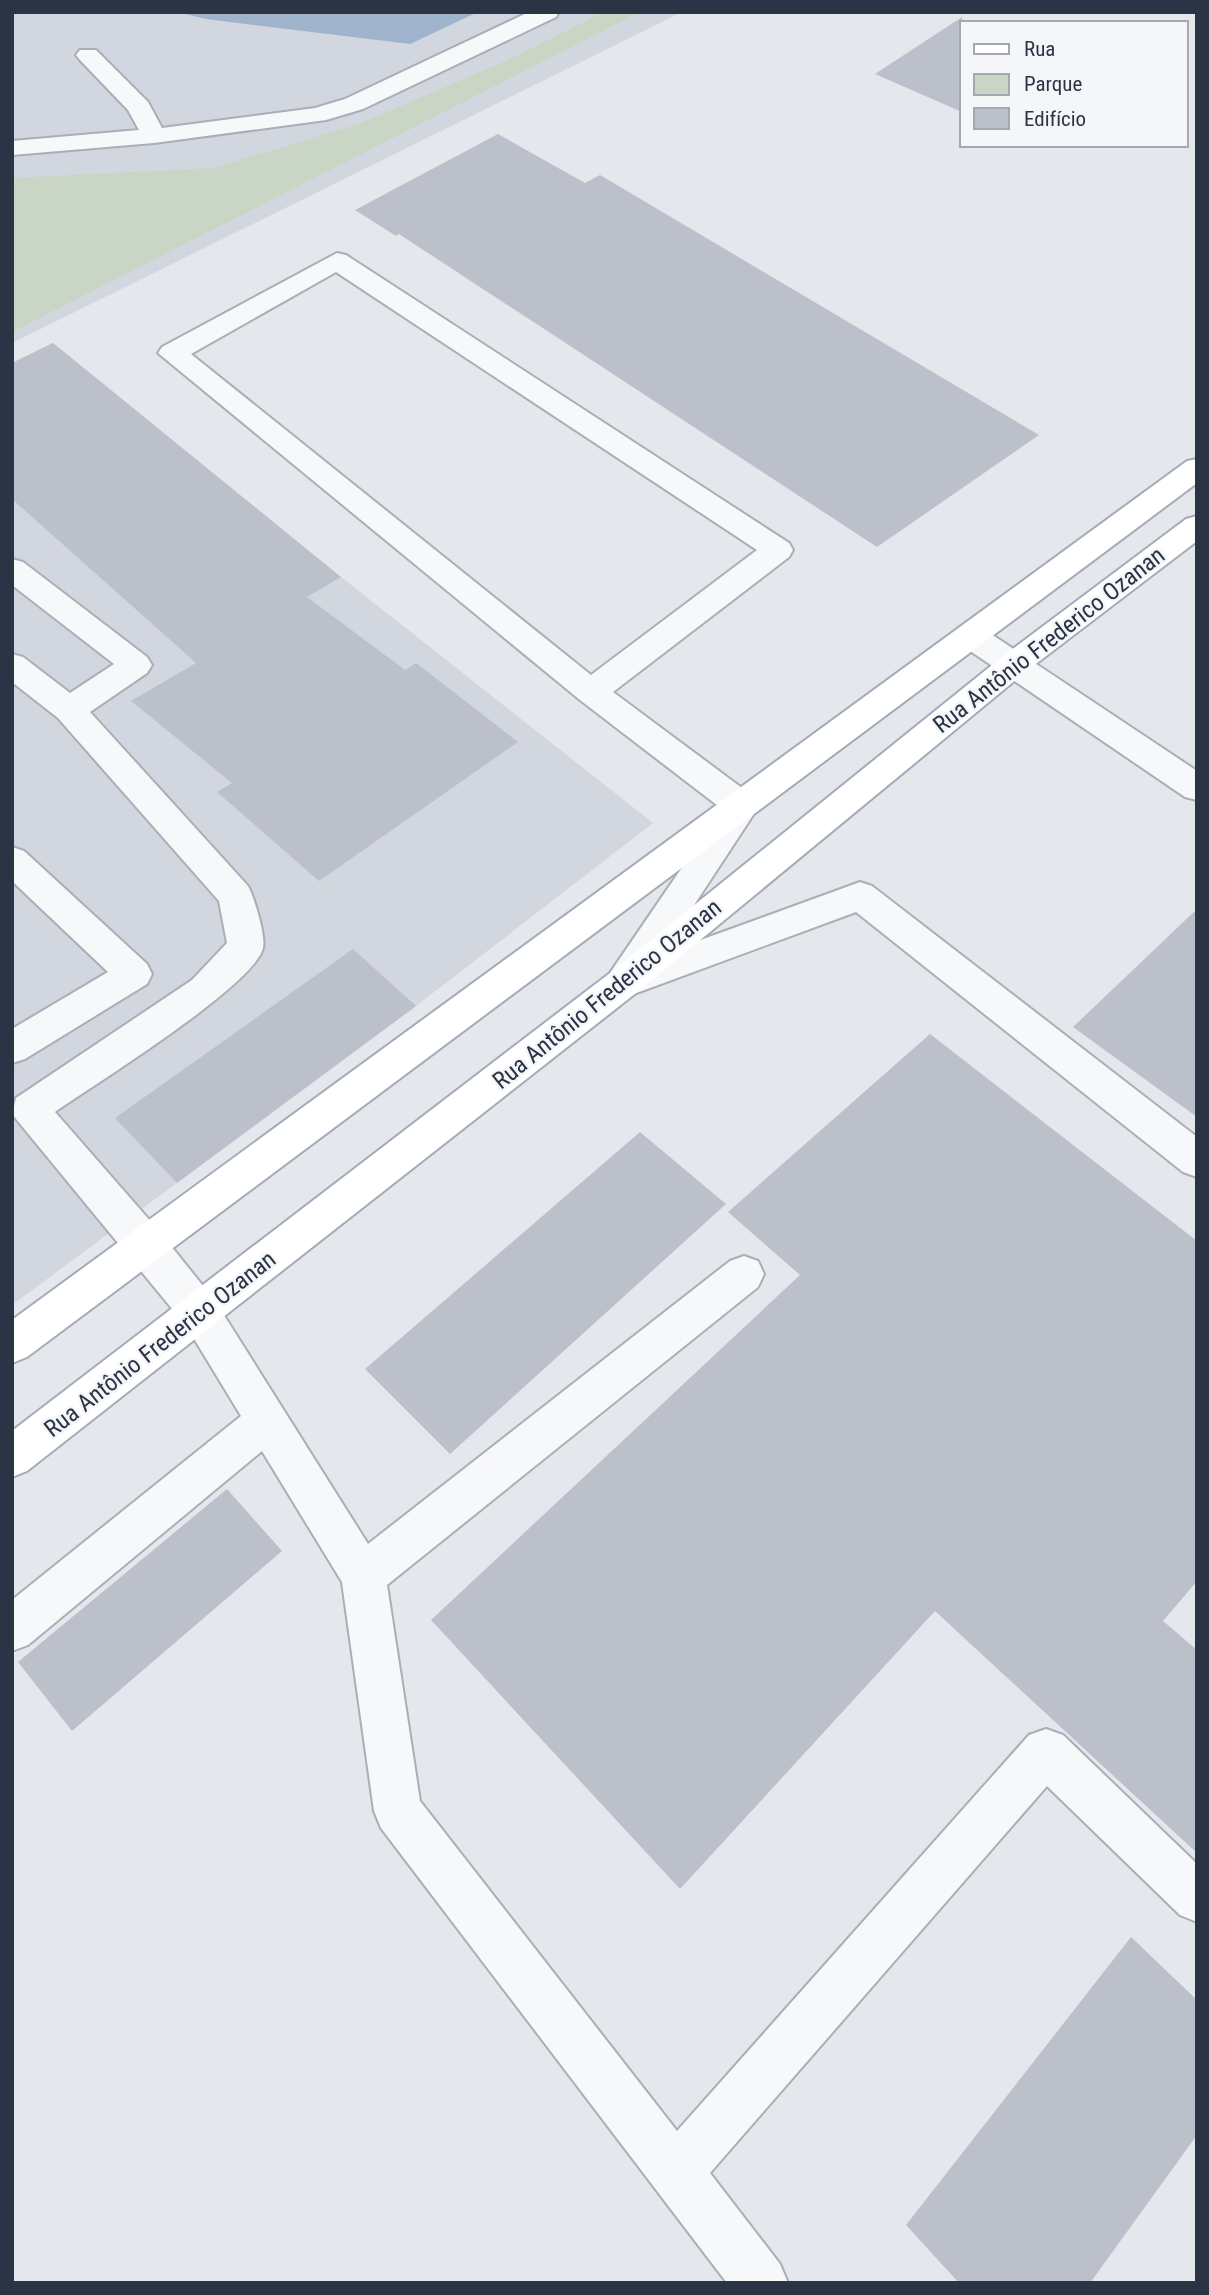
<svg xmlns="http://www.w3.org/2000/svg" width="1209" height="2295" viewBox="0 0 1209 2295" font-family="'Roboto Condensed',sans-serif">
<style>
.built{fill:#d2d6de}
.green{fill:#c9d6c5}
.water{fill:#9fb4cc}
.building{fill:#bbc0ca}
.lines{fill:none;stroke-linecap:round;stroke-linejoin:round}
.minor-casing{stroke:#a9aeb7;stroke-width:4}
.major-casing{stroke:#a3abb8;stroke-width:4}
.minor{fill:#f7f8fa;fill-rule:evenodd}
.major{fill:#fff;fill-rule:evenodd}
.labels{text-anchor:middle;stroke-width:5;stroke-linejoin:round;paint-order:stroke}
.street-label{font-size:24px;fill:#2b3445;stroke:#f4f6f9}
</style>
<rect width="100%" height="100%" fill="#e4e7ec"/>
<g class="built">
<path d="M12 12H682L12 343Z"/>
<path d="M53 343 341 577 653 823 416 1006 12 1305V363Z"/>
</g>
<path class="green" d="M604 12H640L12 332V178L213 168 359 124 510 59Z"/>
<path class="water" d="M177 12H478L410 44 206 19Z"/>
<g class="building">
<path d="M962 17V112L875 74Z"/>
<path d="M498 134 585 183 600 175 1039 435 877 547 399 234 396 236 355 210Z"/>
<path d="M53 343 341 577 307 597 405 670 416 663 518 742 319 881 217 792 232 783 131 701 196 663 12 499V363Z"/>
<path d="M1197 909V1117L1073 1027Z"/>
<path d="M353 949 416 1006 177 1183 115 1118Z"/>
<path d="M930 1034 1197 1241V1581L1163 1621 1197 1650V1853L935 1611 680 1889 431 1620 800 1275 728 1212Z"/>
<path d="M640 1132 726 1204 450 1454 365 1369Z"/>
<path d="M227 1489 282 1551 72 1731 18 1662Z"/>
<path d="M1131 1937 1197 2000V2135L1090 2283H959L906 2225Z"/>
</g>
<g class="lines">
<defs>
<g id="minor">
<path d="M529 12H559L556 17 363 109 326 120 154 143 12 155V141L139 130 128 110 80 60 76 55 80 50H96L148 102 162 128 315 108 345 99Z"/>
<path d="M337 253 346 255 789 543 793 550 789 557 613 692 754 797 759 806 662 954 860 882 872 886 1197 1137V1177L1183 1172 856 912 623 998 610 993 605 983 610 973 722 809 580 700 158 353 162 347ZM336 272 757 550 591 675 191 354Z"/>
<path d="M12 559 23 562 147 657 152 665 147 673 90 712 248 886C254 897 266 936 263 948 255 985 92 1086 55 1112L159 1231 215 1301 368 1544 730 1261 744 1256 758 1261 764 1274 758 1287 387 1585 420 1801 677 2131 1029 1735 1046 1729 1063 1735 1197 1864V1922L1180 1915 1047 1786 710 2173 780 2264 788 2283H727L381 1828 374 1811 342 1582 262 1451 28 1645 12 1651V1600L241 1416 187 1327 12 1114 16 1098 192 980 227 943 219 901 58 718 12 682V654L23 657 70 693 114 664 12 585Z"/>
<path d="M971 625 982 628 1197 771V800L1185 797 960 644 955 636 960 628Z"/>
<path d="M12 847 24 851 147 964 152 974 147 984 25 1059 12 1063V1029L108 972 12 881Z"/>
</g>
<g id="major">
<path d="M1197 459V483L27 1357 12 1363V1320L1187 461Z"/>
<path d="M1197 516V541L1024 673 636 993 27 1471 12 1477V1431L610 973 1002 657 1186 519Z"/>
</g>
</defs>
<use href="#minor" class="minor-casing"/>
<use href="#major" class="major-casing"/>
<use href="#minor" class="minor"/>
<use href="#major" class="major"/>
</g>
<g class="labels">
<g class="street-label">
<text transform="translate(1049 640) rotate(-38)" y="8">Rua Antônio Frederico Ozanan</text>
<text transform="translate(607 994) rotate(-39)" y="8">Rua Antônio Frederico Ozanan</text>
<text transform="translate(160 1344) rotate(-38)" y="8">Rua Antônio Frederico Ozanan</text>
</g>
</g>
<rect width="1209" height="2295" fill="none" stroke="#2b3445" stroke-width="28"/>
<rect x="960" y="21" width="228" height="126" fill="#f4f6f9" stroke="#a4a8b1" stroke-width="2"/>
<rect x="974" y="44" width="35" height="10" fill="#ffffff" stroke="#a4a8b1" stroke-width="2"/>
<text x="1024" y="56" font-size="21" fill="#2b3445">Rua</text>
<rect x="974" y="74" width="35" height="21" fill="#c9d6c5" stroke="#a4a8b1" stroke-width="2"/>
<text x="1024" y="91" font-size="21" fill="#2b3445">Parque</text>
<rect x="974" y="108" width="35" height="21" fill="#bbc0ca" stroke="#a4a8b1" stroke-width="2"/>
<text x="1024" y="126" font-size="21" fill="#2b3445">Edifício</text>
</svg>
